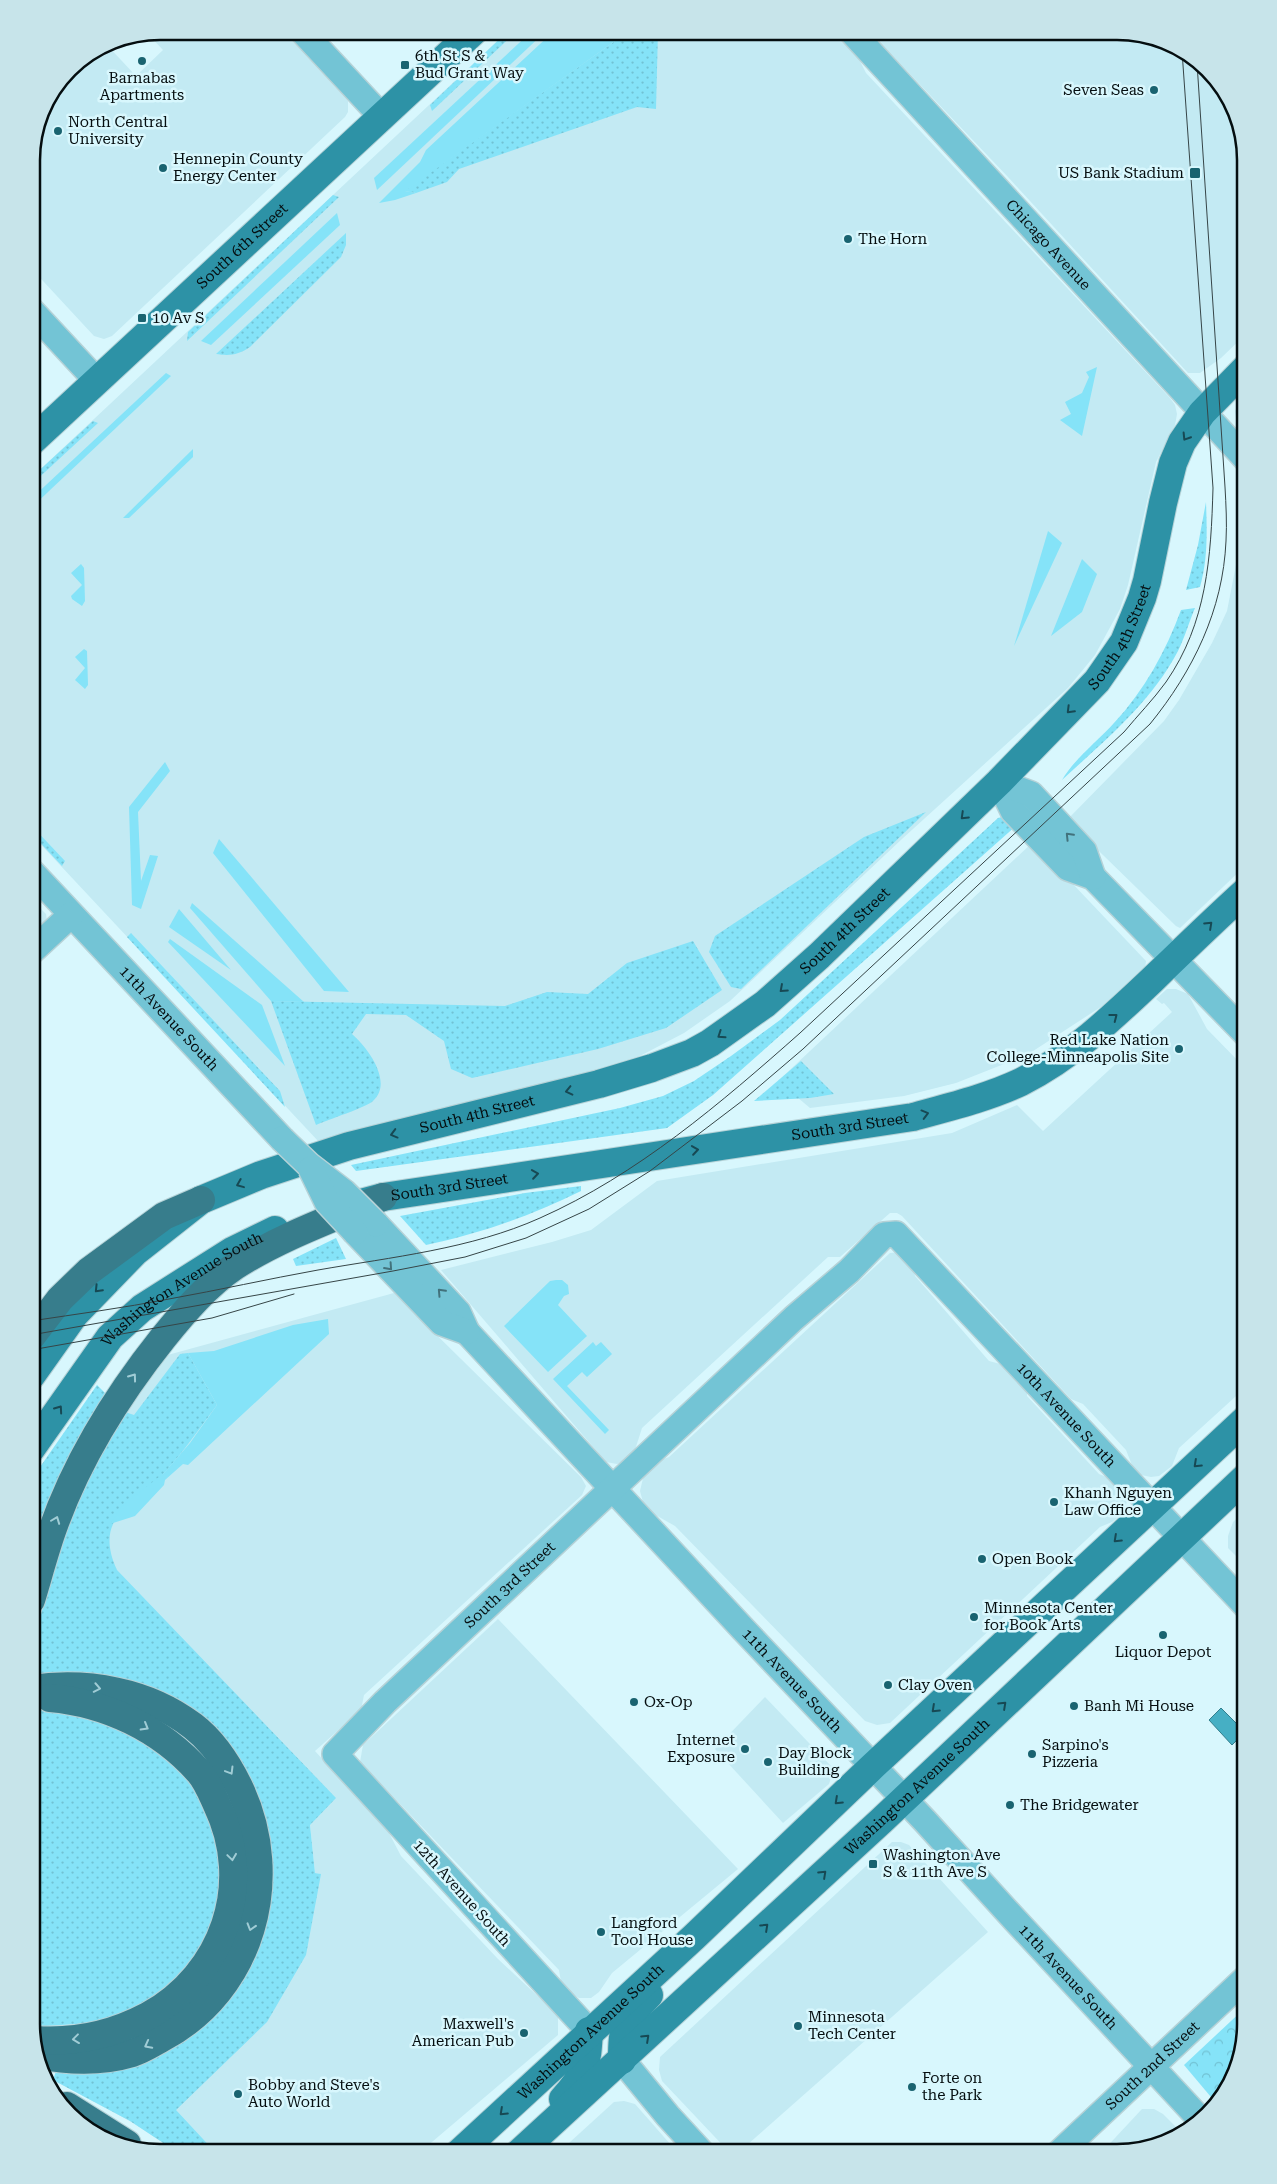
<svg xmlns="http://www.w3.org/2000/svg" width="1277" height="2184" viewBox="0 0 1277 2184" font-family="'Roboto Serif',serif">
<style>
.built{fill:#c3eaf3}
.grass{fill:url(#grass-dots)}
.park{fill:url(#park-crowns)}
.garden{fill:#85e3f8}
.water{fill:#46afc4;stroke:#327f8e}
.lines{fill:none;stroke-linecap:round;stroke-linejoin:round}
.minor-casing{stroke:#b6d2d7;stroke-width:28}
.major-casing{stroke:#b6d2d7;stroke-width:30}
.highway-casing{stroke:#b6d2d7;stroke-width:30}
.minor{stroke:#73c4d5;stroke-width:25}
.major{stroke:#2d92a6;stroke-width:28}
.highway{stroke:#377d8c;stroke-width:28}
.tram{stroke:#364547;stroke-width:1}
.minor-bridge-casing{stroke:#b6d2d7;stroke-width:28;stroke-linecap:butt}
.minor-bridge{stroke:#73c4d5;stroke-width:25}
.oneway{stroke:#174954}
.oneway2{stroke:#42727c}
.oneway3{stroke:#a0ccd5}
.poi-dot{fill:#196370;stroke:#d8f7fd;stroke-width:2}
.labels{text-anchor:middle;stroke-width:5;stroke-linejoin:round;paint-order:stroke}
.poi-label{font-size:15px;fill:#050e10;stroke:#d8f7fd;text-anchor:start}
.street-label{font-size:15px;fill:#050e10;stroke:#d8f7fd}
.rim{fill:none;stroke:#050e10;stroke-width:2.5}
</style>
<defs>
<pattern id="grass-dots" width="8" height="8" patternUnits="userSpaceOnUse" patternTransform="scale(1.25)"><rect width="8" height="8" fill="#85e3f8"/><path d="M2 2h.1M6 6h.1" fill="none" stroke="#71c2d4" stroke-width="1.8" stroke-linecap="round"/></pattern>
<pattern id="park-crowns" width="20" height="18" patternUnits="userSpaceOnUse" patternTransform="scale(1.25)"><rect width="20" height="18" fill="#85e3f8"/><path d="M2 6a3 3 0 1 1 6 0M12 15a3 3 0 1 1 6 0" fill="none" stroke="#71c2d4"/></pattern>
</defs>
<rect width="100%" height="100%" fill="#d8f7fd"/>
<g class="built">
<path d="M160 31H283L348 101V112L345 117 112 336 104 339 94 336 31 268 32 152 41 110 69 69 106 44 136 76 163 50 148 34Z"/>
<path d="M508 31H832L859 59 866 73 1170 398 1175 405 1177 414 1175 425 1156 462 1128 585 1120 609 1095 655 1068 688 902 839 730 1001 684 1033 638 1057 582 1076 319 1142 31 834V478Z"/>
<path d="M869 31 1126 32 1189 53 1233 103 1246 160V334L1221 358 1200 373H1188L1008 177Z"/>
<path d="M1246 397V435L1237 426 1235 411 1238 405Z"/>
<path d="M1238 514 1246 517V865L1180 928 1176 926 1067 820 1164 721 1179 700 1212 643 1227 611 1236 565Z"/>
<path d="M1033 842 1146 961 1145 969 1130 988 1027 1055 956 1083 904 1096 810 1108 778 1081Z"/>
<path d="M31 899 46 914 47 921 31 941Z"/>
<path d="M1167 989H1176L1188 994 1207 1029 1246 1069V1387L1179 1448 1172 1466 1159 1476 1151 1477 1141 1475 1134 1470 1126 1450 1083 1404 1071 1399 902 1216 897 1213H890L840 1257H828L642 1428 634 1453 624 1463 617 1464 606 1462 441 1270 552 1242 591 1230 657 1181 952 1133 1017 1105 1043 1131 1172 1012 1164 1003 1162 1004 1156 999Z"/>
<path d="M902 1252 913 1264 915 1276 989 1361 1008 1366 1027 1387V1396L1099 1474 1119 1482 1125 1489 1127 1501 1124 1513 1112 1522 1100 1527 890 1723 877 1725 865 1721 675 1526 652 1513 643 1502 640 1491 644 1474 656 1462 669 1457 890 1253Z"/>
<path d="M394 1293 581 1477 586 1486 582 1495 364 1695 361 1710 315 1751 389 1833 401 1856 498 1959 558 2015V2035L419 2153 177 2152 130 2121 53 2080 320 1874 315 1873 310 1825 61 1541 96 1453 164 1356Z"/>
<path d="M1246 1510V1566L1228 1548V1536L1233 1522Z"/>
<path d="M498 1619 738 1869 612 1973 599 1992 591 1998H579L562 1988 559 1970 360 1762 363 1745Z"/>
<path d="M765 1697 831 1766 832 1775 829 1784 783 1823 715 1749Z"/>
<path d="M892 1842H901L909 1845 988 1932 738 2153H730L662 2081 659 2070 660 2057Z"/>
<path d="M624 2101 635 2104 678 2153H558L614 2102Z"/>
<path d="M1142 2109H1154L1163 2114 1182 2133 1174 2140 1117 2153H1101Z"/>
</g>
<g class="grass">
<path d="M508 31H517L432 111 430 105Z"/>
<path d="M629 31H658L656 109 637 107 459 169 447 182 416 193 404 191Z"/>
<path d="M333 195 339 197 187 341 188 332Z"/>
<path d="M346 233V245L341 257 250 347C238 355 230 356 216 354Z"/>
<path d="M93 421 98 423 31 485V478Z"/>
<path d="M1206 502C1207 531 1208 559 1200 587L1186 590 1198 545Z"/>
<path d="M1195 608C1189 622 1185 637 1178 651 1151 703 1104 741 1062 780 1075 758 1097 742 1114 723 1144 691 1166 651 1181 610Z"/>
<path d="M926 812 741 989 731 987 709 952 715 936 864 837Z"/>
<path d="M1006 816 1017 825 713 1095 667 1128 356 1171 351 1165 620 1108 663 1096 694 1081 731 1056 780 1020 998 818Z"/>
<path d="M31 825 65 861 62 866 31 833Z"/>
<path d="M131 933 280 1091 285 1107 127 937Z"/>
<path d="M693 941 722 990 666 1028 598 1049 472 1078 451 1069 444 1041 406 1015 366 1014 352 1034C367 1047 394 1082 373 1101 367 1107 327 1120 316 1125L271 1001 505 1006 547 992 588 994 627 963Z"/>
<path d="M801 1061 834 1094 810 1098 754 1101Z"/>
<path d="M581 1186V1191C530 1216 482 1233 426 1245L400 1216 525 1193Z"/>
<path d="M336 1238 346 1259 296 1266 293 1259Z"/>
<path d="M188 1353 217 1405C200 1428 184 1451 165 1472 135 1505 92 1515 117 1570L336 1798 310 1825 315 1873 321 1874 306 1955 267 2022 176 2110 216 2153 177 2152 130 2121 53 2080 57 2068 127 2062 267 1875 203 1725 31 1678V1651L61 1541 80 1488 122 1411 134 1415 180 1354Z"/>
<path d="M97 1385 105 1393 61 1478 31 1560V1480Z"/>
<path d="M31 1705H47L110 1721 180 1765 216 1823 223 1895 203 1948 171 1987 122 2016 91 2023 32 2027 31 2024Z"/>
</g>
<path class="park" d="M1246 2007V2025L1224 2095 1216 2103 1184 2065Z"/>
<g class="garden">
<path d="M532 31H546L377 190 374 178Z"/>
<path d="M554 31H629L405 191 416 193 395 200 379 203 420 162 426 150Z"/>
<path d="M337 213 340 225 211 345 201 341Z"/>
<path d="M1097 367 1082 436 1060 420 1071 414 1065 402 1082 393 1089 377 1086 372Z"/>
<path d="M166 373 171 376 31 508V499Z"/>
<path d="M193 449V457L129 518H123Z"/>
<path d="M1048 531 1062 543 1014 646Z"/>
<path d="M1082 559 1097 574 1082 612 1051 636Z"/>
<path d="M81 564 84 568 85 601 82 606 72 599 71 596 82 585 71 573Z"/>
<path d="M84 649 87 651 88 685 85 689 75 680 85 668 75 657Z"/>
<path d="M165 762 170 771 138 812 141 881 150 855 158 856 141 909 132 905 129 807Z"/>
<path d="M219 839 349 992 324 991 213 853Z"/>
<path d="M192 903 304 1002 271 1001 190 908Z"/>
<path d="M179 909 231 970 169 927Z"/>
<path d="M170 939 262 1005 285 1066 168 942Z"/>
<path d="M556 1280H562L568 1285 569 1294 564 1296 558 1305 587 1336 548 1372 504 1326 550 1281Z"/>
<path d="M328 1319 329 1334 188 1465 183 1464 165 1480 164 1485 135 1516 110 1524 122 1506 164 1473 190 1443 217 1405 188 1353 214 1351 293 1325Z"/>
<path d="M593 1342 596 1346 601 1342 612 1354 587 1377 582 1372 567 1386 609 1430 605 1434 553 1379Z"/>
</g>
<path class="water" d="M1221 1708 1245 1732 1232 1745 1209 1720Z"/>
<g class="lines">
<defs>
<g id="minor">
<path d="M302 31 382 117"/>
<path id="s1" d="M851 31 1246 459"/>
<path d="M31 310 97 381"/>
<path d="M999 782 1013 811 1068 868 1093 877 1246 1034"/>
<path d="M999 782 1031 794 1084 851 1093 877"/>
<path id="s2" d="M31 871 282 1139"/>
<path d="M31 952 71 915"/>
<path id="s3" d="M376 1224 458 1312 467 1332 743 1629 925 1821 1016 1921 1199 2118"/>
<path d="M355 1232 442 1323 467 1332"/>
<path id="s4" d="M589 2031 335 1754 385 1702 794 1318 849 1271 884 1235 896 1234 1246 1606"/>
<path d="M622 2060 668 2116 702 2153"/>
<path id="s5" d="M1059 2153 1246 1978"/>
</g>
<g id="major">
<path id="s6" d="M31 442 474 31"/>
<path id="s7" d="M361 1203 383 1197 913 1117C949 1107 987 1098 1021 1082 1071 1057 1112 1018 1152 980 1183 950 1214 920 1246 891"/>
<path id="s8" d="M31 1376 75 1314 135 1252 201 1200 261 1175 349 1146 599 1084 652 1068 692 1053 710 1043 765 1004 819 956 999 782 1097 681 1124 642 1142 598 1147 581 1163 503 1173 463 1182 442 1202 413 1246 368"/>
<path id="s9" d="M31 1449 110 1337 142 1308 232 1251 275 1230"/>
<path d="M622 2060C622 2026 625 2020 649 1995"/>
<path d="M563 2099C586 2074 587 2065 589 2031"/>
<path id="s10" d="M459 2153 694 1937 873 1766 1246 1419"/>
<path id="s11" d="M519 2153 881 1821 1246 1477"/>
</g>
<g id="highway">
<path d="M31 1337 60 1299 89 1271 164 1216 201 1200"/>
<path d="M31 1600C38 1577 44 1554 52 1531 77 1459 116 1397 163 1338 184 1312 207 1285 235 1266 280 1237 334 1218 383 1197"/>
<path d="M31 1689C87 1681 147 1691 193 1726 214 1742 229 1766 240 1789 282 1879 252 1990 162 2038 153 2043 142 2050 132 2053 102 2062 69 2061 38 2055"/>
<path d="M35 2040C75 2043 112 2035 148 2016 224 1974 255 1884 217 1805 212 1794 207 1781 199 1772 161 1729 107 1703 50 1698"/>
<path d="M67 2106 127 2144"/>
</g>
</defs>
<use href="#minor" class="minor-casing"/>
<use href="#major" class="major-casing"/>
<use href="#highway" class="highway-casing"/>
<use href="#minor" class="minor"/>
<use href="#major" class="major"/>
<use href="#highway" class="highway"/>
<g class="tram">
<path d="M31 1321C77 1314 123 1308 169 1299 219 1290 268 1279 318 1270 392 1257 471 1249 540 1218 637 1175 721 1103 800 1033L1124 732C1138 715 1153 700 1166 682 1207 623 1211 557 1213 488L1182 51"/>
<path d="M31 1335 393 1271 465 1257 526 1238 589 1209 650 1171 742 1101 803 1049 1150 724C1193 671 1223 610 1226 541 1227 523 1226 505 1225 487L1197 63"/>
<path d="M31 1350 212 1318 294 1294"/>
</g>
<defs>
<g id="minor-bridge">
<path d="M282 1139 309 1165 344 1192 376 1224"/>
<path d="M311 1169 327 1202 355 1232"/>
</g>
</defs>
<use href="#minor-bridge" class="minor-bridge-casing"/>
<use href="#minor-bridge" class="minor-bridge"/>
</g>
<defs><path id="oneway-chevron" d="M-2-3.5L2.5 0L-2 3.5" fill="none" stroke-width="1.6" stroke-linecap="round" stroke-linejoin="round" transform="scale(1.25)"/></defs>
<g class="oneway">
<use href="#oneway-chevron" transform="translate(1186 437) rotate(122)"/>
<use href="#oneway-chevron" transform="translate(1070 710) rotate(135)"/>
<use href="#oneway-chevron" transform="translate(964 816) rotate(136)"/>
<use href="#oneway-chevron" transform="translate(1209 925) rotate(-43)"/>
<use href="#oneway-chevron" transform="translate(783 989) rotate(138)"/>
<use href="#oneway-chevron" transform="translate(1114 1017) rotate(-38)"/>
<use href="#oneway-chevron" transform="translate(721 1035) rotate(146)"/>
<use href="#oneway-chevron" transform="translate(569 1091) rotate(167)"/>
<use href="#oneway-chevron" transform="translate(925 1114) rotate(-15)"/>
<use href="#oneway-chevron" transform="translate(394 1134) rotate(165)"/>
<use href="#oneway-chevron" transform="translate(695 1150) rotate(-8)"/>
<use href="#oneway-chevron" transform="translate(535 1174) rotate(-8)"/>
<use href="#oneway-chevron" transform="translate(240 1184) rotate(158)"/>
<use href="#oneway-chevron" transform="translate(98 1289) rotate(134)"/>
<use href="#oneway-chevron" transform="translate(59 1409) rotate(-55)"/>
<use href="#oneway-chevron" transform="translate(1197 1464) rotate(137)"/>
<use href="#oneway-chevron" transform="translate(1117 1539) rotate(137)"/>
<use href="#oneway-chevron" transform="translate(1003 1705) rotate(-43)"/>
<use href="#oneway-chevron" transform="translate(935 1709) rotate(137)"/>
<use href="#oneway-chevron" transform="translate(838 1801) rotate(137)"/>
<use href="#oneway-chevron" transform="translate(823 1874) rotate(-43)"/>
<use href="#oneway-chevron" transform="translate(765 1927) rotate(-43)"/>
<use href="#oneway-chevron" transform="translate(646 2038) rotate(-43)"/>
<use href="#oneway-chevron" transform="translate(503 2112) rotate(137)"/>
</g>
<g class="oneway2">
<use href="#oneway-chevron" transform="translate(1069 836) rotate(-134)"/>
<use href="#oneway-chevron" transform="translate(389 1267) rotate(48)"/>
<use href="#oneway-chevron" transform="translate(441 1292) rotate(-133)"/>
</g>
<g class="oneway3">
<use href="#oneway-chevron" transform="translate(133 1377) rotate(-54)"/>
<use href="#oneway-chevron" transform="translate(56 1520) rotate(-69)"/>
<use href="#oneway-chevron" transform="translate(97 1688) rotate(11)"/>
<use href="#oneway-chevron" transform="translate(145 1727) rotate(30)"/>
<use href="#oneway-chevron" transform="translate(230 1771) rotate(59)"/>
<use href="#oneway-chevron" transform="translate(232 1857) rotate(82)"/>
<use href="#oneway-chevron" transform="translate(251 1927) rotate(107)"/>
<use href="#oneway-chevron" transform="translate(76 2039) rotate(173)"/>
<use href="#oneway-chevron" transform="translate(148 2045) rotate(152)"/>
</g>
<g class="poi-dot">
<circle cx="142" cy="61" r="5"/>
<rect x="400" y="60" width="10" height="10" rx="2.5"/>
<circle cx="1154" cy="90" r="5"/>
<circle cx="58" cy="131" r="5"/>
<circle cx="163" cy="168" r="5"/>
<rect x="1189" y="167" width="12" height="12" rx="2.5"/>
<circle cx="848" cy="239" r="5"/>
<rect x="137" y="313" width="10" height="10" rx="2.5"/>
<circle cx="1179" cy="1049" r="5"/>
<circle cx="1054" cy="1502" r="5"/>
<circle cx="982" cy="1559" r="5"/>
<circle cx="974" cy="1617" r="5"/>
<circle cx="1163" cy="1635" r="5"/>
<circle cx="888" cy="1685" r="5"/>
<circle cx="634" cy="1702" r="5"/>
<circle cx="1074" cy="1706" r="5"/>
<circle cx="745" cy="1749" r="5"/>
<circle cx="1032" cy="1754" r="5"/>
<circle cx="768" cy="1762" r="5"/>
<circle cx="1010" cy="1805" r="5"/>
<rect x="868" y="1859" width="10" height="10" rx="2.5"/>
<circle cx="601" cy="1932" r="5"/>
<circle cx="798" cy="2026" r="5"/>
<circle cx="524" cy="2033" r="5"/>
<circle cx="912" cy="2087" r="5"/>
<circle cx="238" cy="2094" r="5"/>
</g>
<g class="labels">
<g class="poi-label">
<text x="415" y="61">6th St S &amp;<tspan x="415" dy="17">Bud Grant Way</tspan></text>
<text x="142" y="83" text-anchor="middle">Barnabas<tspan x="142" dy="17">Apartments</tspan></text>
<text x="1144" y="95" text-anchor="end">Seven Seas</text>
<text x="68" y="127">North Central<tspan x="68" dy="17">University</tspan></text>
<text x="173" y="164">Hennepin County<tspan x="173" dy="17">Energy Center</tspan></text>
<text x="1184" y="178" text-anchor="end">US Bank Stadium</text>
<text x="858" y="244">The Horn</text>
<text x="152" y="323">10 Av S</text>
<text x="1169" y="1045" text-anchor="end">Red Lake Nation<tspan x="1169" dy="17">College-Minneapolis Site</tspan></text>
<text x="1064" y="1498">Khanh Nguyen<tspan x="1064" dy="17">Law Office</tspan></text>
<text x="992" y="1564">Open Book</text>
<text x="984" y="1613">Minnesota Center<tspan x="984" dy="17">for Book Arts</tspan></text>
<text x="1163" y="1657" text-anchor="middle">Liquor Depot</text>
<text x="898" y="1690">Clay Oven</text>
<text x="644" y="1707">Ox-Op</text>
<text x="1084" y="1711">Banh Mi House</text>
<text x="735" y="1745" text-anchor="end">Internet<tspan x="735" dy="17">Exposure</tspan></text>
<text x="1042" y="1750">Sarpino's<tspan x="1042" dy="17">Pizzeria</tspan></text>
<text x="778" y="1758">Day Block<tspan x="778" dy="17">Building</tspan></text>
<text x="1020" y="1810">The Bridgewater</text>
<text x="883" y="1860">Washington Ave<tspan x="883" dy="17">S &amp; 11th Ave S</tspan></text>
<text x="611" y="1928">Langford<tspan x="611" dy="17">Tool House</tspan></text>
<text x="808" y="2022">Minnesota<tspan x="808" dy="17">Tech Center</tspan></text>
<text x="514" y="2029" text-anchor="end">Maxwell's<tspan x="514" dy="17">American Pub</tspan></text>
<text x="922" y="2083">Forte on<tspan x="922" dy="17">the Park</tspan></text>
<text x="248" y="2090">Bobby and Steve's<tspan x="248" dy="17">Auto World</tspan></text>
</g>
<g class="street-label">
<text dy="5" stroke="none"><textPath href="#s1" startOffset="291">Chicago Avenue</textPath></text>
<text dy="5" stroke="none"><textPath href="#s6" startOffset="288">South 6th Street</textPath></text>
<text dy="5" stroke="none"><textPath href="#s8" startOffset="1361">South 4th Street</textPath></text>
<text dy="5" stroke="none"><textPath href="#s8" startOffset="956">South 4th Street</textPath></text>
<text dy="5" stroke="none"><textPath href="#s2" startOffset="202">11th Avenue South</textPath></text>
<text dy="5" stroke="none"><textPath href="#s8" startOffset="536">South 4th Street</textPath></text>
<text dy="5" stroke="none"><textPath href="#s7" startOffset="495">South 3rd Street</textPath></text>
<text dy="5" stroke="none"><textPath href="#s7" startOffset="90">South 3rd Street</textPath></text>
<text dy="5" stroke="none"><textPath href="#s9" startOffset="224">Washington Avenue South</textPath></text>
<text dy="5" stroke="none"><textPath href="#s4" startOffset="1392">10th Avenue South</textPath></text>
<text dy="5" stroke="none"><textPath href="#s4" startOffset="619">South 3rd Street</textPath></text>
<text dy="5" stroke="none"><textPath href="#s3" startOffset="619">11th Avenue South</textPath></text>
<text dy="5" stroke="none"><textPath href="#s11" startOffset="541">Washington Avenue South</textPath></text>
<text transform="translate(462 1893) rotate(48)" y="5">12th Avenue South</text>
<text dy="5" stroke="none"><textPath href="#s3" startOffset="1024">11th Avenue South</textPath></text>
<text dy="5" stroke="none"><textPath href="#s10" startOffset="179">Washington Avenue South</textPath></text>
<text dy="5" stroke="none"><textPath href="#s5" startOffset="128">South 2nd Street</textPath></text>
</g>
</g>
<path d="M0 0H1277V2184H0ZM160 40H1117A120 120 0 0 1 1237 160V2024A120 120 0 0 1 1117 2144H160A120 120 0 0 1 40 2024V160A120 120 0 0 1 160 40Z" fill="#c7e4ea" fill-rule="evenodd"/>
<path class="rim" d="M160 40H1117A120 120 0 0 1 1237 160V2024A120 120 0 0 1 1117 2144H160A120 120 0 0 1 40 2024V160A120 120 0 0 1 160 40Z"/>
</svg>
